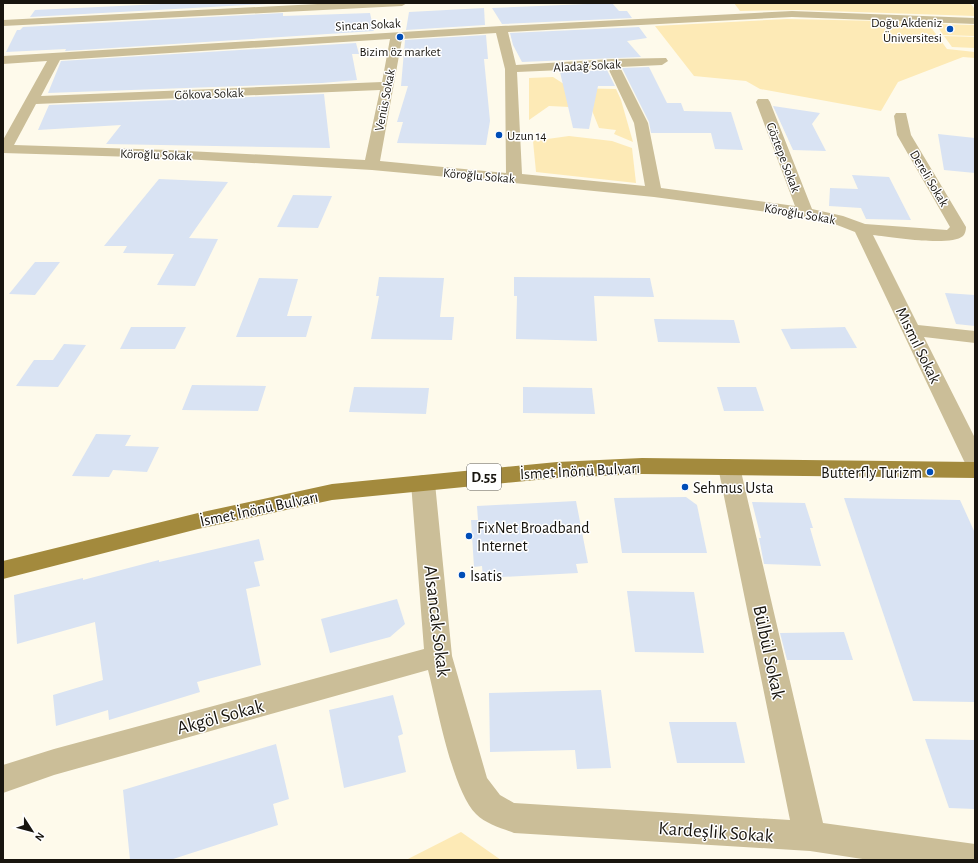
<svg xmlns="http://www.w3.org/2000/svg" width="978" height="863" viewBox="0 0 978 863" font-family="'Alegreya Sans',sans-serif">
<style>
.green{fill:#fdeab6}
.building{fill:#d9e3f3}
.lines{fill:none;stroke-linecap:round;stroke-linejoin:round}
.minor{fill:#cbbe98;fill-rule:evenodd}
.major{fill:#a38a3d;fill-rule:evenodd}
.poi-dot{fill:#004db7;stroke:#fff;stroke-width:1.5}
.labels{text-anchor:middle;stroke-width:3;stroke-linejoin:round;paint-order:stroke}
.far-poi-label{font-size:13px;fill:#18150f;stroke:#fff;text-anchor:end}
.far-street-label{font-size:13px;fill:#18150f;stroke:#fff}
.shield{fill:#fff;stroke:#5d5b57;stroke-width:1}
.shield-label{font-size:15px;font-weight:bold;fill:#18150f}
.street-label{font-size:16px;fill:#18150f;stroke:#fff}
.poi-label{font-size:16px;fill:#18150f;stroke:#fff;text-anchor:start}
.near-street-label{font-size:19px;fill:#18150f;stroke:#fff}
</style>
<rect width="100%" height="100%" fill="#fefaeb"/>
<g class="green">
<path d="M734 3H970L975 9V16L798 10 740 11Z"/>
<path d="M787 19 927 22 947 49 975 52V58L963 57 898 82 881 111 760 89 746 81 694 76 655 26Z"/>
<path d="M936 24 975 25V36L943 35Z"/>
<path d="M944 36 975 37V48L952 47Z"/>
<path d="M553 77 570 88 616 89 621 100 633 142 614 134 616 130 599 128 591 108 549 106 529 120V78Z"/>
<path d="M569 136 612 141 632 148 636 183 536 172 533 141Z"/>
<path d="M461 832 501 860H406Z"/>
</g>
<g class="building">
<path d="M182 3H285L30 17 35 10Z"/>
<path d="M612 3 619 11H627L632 18 502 24 492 8Z"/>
<path d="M484 8 485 25 406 30 409 12Z"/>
<path d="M283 13V16L370 13 374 31 65 51 66 49 6 52 17 30H20L23 27Z"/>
<path d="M639 27 647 38 627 41 641 57 522 62 513 45 510 33Z"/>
<path d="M486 35 488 59H484L490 121 486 145 397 143 403 122H397L408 86H401L405 40Z"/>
<path d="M356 43 359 54H352L357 80 322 83 48 93 61 61Z"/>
<path d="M649 67 667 103H681L684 111 731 112 743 150 715 149 711 133H651L649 122 622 68Z"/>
<path d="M607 70 615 86H598L589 129 573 128 560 72Z"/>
<path d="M324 94 330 148 106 144 121 125 38 130 49 105Z"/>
<path d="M773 106 820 113 812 124 826 151 793 150Z"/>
<path d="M938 134 975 138V173L944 170Z"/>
<path d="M852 175 889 177 911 220 866 219 861 208 829 206 830 188 858 189Z"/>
<path d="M159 179 228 182 189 238 218 239 195 286 157 285 174 254 123 253 127 246H104Z"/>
<path d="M293 195 332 196 318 228 277 227Z"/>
<path d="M35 262H60L35 295 9 294Z"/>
<path d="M379 277 444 278 440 317H454L452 340 371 339 379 296H376Z"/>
<path d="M514 277 650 278 654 297 594 296 597 341 516 339 517 296H514Z"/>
<path d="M259 278 298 279 287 316H312L306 337H236Z"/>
<path d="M945 293 975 295V326L956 324Z"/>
<path d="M654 319 734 320 740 343 658 342Z"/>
<path d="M131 327H186L175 349H120Z"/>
<path d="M845 327 857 348 791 349 781 329Z"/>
<path d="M64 344 86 345 58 387 16 386 34 360H53Z"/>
<path d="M192 385 266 386 258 411 182 410Z"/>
<path d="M354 387 429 388 426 414 349 412Z"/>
<path d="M523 387 592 388 595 414 523 413Z"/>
<path d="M717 387H756L764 411H724Z"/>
<path d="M96 434 131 435 125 446 159 447 147 472 113 470 109 477 72 476Z"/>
<path d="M686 497 697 505 707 553H622L614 498Z"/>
<path d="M844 498 960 500 975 533V702L913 701Z"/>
<path d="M576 501 588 563 576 564 578 573 483 578 482 566 474 567 471 520H478L477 506Z"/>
<path d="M752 502 805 503 813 528H810L821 566 764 564 759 538H761Z"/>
<path d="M259 539 264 560 254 562 260 586 246 589 261 665 197 682 200 692 109 720 108 710 56 726 53 695 103 680 95 622 17 644 14 595 83 578V580L159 560V562Z"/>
<path d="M627 591 694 592 704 653 635 652Z"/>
<path d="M397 599 405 624 390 637 330 653 321 619Z"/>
<path d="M844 632 853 660H787L780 633Z"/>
<path d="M601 690 611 768 577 769 575 750 490 752 489 693Z"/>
<path d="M393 695 403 734 398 736 406 772 344 788 329 710Z"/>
<path d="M669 722H736L745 763H677Z"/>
<path d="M925 739 975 740V809L949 808Z"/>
<path d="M276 744 289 799 273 804 278 825 170 860H130L123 790Z"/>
</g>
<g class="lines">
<g class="minor">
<path d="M337 3H407L402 6 3 26V20Z"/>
<path d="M792 11 975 18V24L792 17 508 32 516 65 612 59 666 58 668 61 662 65 620 67 648 123 661 188 795 206 756 102 758 99H768L770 102 812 209 843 216 865 224 947 230 950 227 897 135 894 116 896 113H906L911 135 966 227C966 230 965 234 963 236 950 247 892 237 873 235L918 325 975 331V343L924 337 975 438V468L967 466 964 461 855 232 832 223 805 217 654 197 514 183 372 170 168 158 3 153V140L47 61 3 64V56L501 26ZM496 33 505 69 506 173 380 161 402 39ZM390 39 382 82 41 96 60 60ZM608 68 634 123 645 186 522 174 517 72ZM380 90 365 160 168 150 14 145 36 104Z"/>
<path d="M729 459 737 462 740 467 823 823 975 844V860H869L810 851 514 833C501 828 486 824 476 814 452 790 437 705 428 670L54 775 3 793V765L54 749 424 649 411 483 415 477 423 475 431 477 435 483 452 656 487 778 500 795 514 803 790 820 718 467 721 462Z"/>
</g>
<path class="major" d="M642 458 975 462V478L642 474 557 478 332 500 198 529 3 579V561L198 513 332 484 557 462Z"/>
</g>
<g class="poi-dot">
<circle cx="950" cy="29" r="4"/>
<circle cx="400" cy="37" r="4"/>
<circle cx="499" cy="135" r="4"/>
<circle cx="930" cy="472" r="4"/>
<circle cx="685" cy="487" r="4"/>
<circle cx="469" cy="536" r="4"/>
<circle cx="462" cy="575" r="4"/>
</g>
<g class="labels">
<g class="far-poi-label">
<text x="942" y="27">Doğu Akdeniz<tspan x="942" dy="15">Üniversitesi</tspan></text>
<text x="400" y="56" text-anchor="middle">Bizim öz market</text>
<text x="507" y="140" text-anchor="start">Uzun 14</text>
</g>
<g class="far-street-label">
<text transform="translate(368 24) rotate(-3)" y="5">Sincan Sokak</text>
<text transform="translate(587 65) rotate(-3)" y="5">Aladağ Sokak</text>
<text transform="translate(209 93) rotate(-2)" y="5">Gökova Sokak</text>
<text transform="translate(384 100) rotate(-79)" y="5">Venüs Sokak</text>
<text transform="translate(156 154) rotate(2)" y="5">Köroğlu Sokak</text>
<text transform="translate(784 157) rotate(69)" y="5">Göztepe Sokak</text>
<text transform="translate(479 175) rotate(5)" y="5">Köroğlu Sokak</text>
<text transform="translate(930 178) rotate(59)" y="5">Dereli Sokak</text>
<text transform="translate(800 213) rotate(10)" y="5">Köroğlu Sokak</text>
</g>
<rect class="shield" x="467" y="464" width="34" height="26" rx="3"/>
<g class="shield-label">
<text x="484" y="482">D.55</text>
</g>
<g class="street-label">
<text transform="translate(919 345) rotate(64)" y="6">Mısmıl Sokak</text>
<text transform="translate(580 470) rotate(-3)" y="6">İsmet İnönü Bulvarı</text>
<text transform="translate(259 508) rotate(-12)" y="6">İsmet İnönü Bulvarı</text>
</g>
<g class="poi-label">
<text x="922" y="478" text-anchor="end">Butterfly Turizm</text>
<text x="693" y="493">Sehmus Usta</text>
<text x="477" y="533">FixNet Broadband<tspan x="477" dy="18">Internet</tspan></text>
<text x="470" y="581">İsatis</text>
</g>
<g class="near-street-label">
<text transform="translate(438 621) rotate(83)" y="7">Alsancak Sokak</text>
<text transform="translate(770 652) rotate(78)" y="7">Bülbül Sokak</text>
<text transform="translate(220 716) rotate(-15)" y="7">Akgöl Sokak</text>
<text transform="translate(716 831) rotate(4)" y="7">Kardeşlik Sokak</text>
</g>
</g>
<rect width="978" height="863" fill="none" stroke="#18150f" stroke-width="8"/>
<g transform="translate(32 831) rotate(126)" stroke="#ffffff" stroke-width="3" paint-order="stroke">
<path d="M0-3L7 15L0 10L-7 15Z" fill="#18150f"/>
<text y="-6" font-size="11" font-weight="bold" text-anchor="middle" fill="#18150f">N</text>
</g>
</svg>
